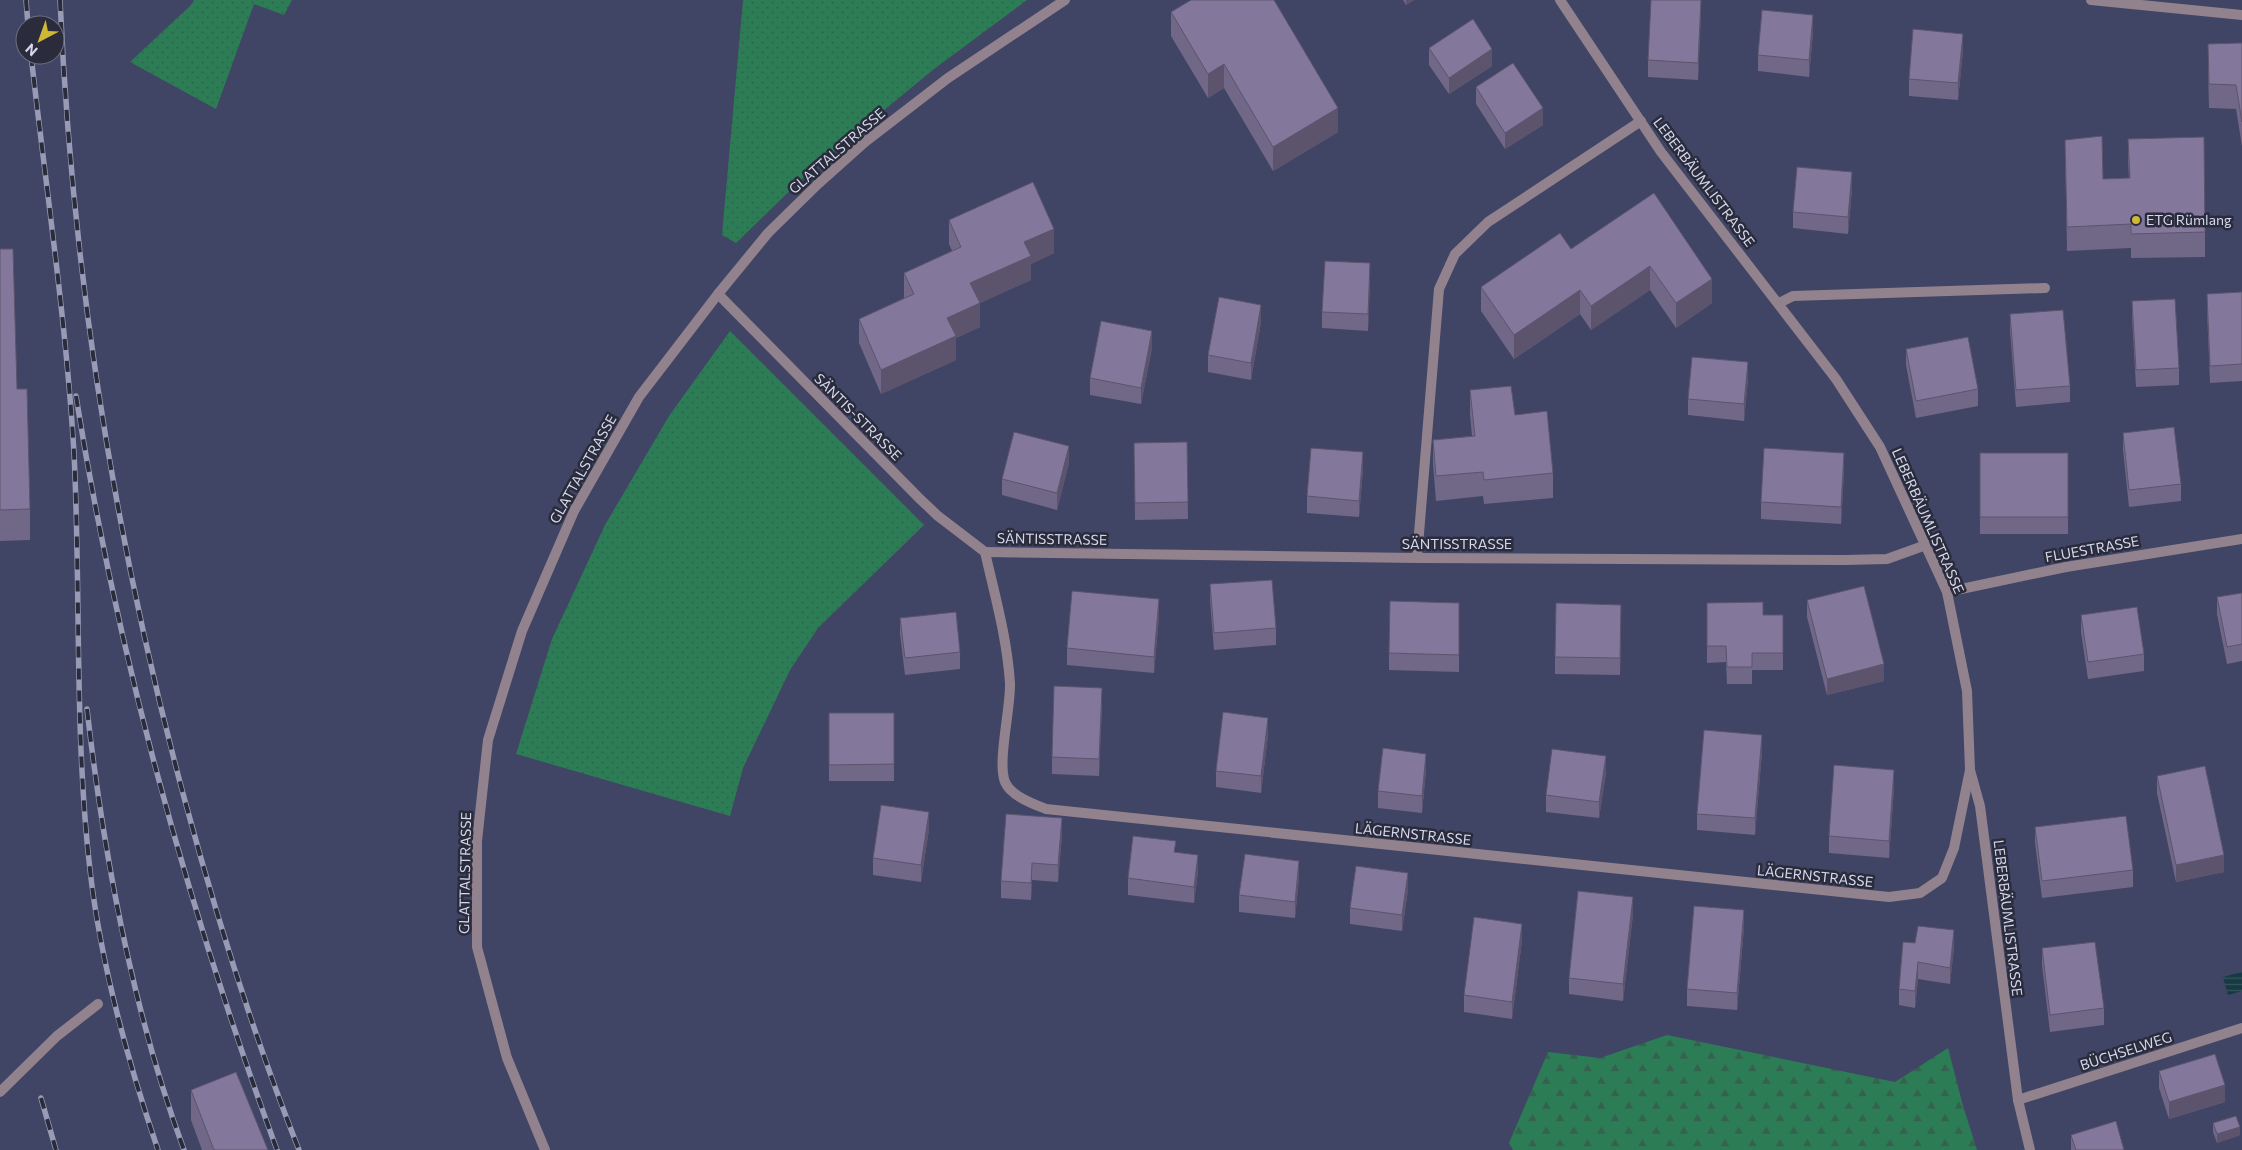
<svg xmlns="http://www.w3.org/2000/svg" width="2242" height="1150" viewBox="0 0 2242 1150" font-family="Commissioner,sans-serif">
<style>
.grass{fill:url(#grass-dots)}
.forest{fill:url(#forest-firs)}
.water{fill:url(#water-rules)}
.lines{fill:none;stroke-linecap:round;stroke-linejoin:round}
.service{stroke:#92828d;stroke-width:10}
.minor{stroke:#92828d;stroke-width:10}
.tertiary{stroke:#92828d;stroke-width:10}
.rail-casing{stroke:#989bb5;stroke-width:5.5}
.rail{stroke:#2a2c3b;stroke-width:4;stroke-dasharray:11;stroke-linecap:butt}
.wall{fill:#716786}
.shaded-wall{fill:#5c546d}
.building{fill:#83789c;stroke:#5c546d}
.poi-dot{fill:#d0b837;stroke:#2a2c3b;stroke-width:2}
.labels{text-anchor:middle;stroke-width:5;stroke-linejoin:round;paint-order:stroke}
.street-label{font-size:14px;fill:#d5d8ed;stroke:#2a2c3b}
.poi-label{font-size:14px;fill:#d5d8ed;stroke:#2a2c3b;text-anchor:start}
</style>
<defs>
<pattern id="grass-dots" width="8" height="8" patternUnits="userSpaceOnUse" patternTransform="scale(1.25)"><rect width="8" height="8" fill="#2c7d55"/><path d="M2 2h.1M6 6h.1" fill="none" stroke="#35624f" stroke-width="1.8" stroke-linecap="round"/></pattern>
<pattern id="forest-firs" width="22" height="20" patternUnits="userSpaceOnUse" patternTransform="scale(1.25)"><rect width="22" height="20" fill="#2c7d55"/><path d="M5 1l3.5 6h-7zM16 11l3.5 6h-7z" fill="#35624f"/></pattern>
<pattern id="water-rules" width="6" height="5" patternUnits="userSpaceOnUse" patternTransform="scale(1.25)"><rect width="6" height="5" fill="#163942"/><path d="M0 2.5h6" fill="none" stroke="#37555e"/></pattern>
</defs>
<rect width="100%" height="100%" fill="#404465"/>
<g class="grass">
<path d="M194 0H292L284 15 254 4 216 109 130 62 191 5Z"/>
<path d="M743 0H1027L934 69 809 172 736 243 722 235Z"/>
<path d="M730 331 924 525 818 628 790 670 743 768 730 816 516 754 552 639 605 525 669 416Z"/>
</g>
<path class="forest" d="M1667 1035 1895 1082 1948 1048 1963 1106 1977 1150H1513L1509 1143 1548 1052 1600 1058Z"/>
<path class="water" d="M2242 972V991L2228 995 2223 977Z"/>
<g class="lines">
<g class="service">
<path d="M1779 303 1793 296 2045 288"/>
<path d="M1417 558 1439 289 1455 254 1488 222 1641 121"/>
<path d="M0 1092 57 1036 98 1004"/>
</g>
<g class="minor">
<path d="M1560 0 1661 152 1836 379 1880 447 1947 592 1967 691 1970 770 1980 806 2018 1100 2030 1150"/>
<path d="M2091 0 2242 15"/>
<path d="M718 294 918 497 938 516 985 552"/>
<path d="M985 552C995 596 1007 638 1010 683 1011 707 997 762 1005 782 1011 796 1033 804 1046 809L1889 897 1920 893 1942 878 1954 848 1970 770"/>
<path d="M985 552 1417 558 1845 560 1887 559 1926 545"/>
<path d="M1947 592 2066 567 2242 539"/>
<path d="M2018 1100 2242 1028"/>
</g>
<path class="tertiary" d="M545 1150 507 1058 477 947V841L488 740 522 631 574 511 639 397 718 294 768 233 818 184 865 142 948 78 1065 0"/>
<defs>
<g id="rail">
<path d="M26 0 28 25"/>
<path d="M60 0C72 271 114 539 185 801 217 919 254 1036 299 1150"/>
<path d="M31 55C46 188 66 320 74 453 81 592 74 732 90 870 101 966 127 1059 158 1150"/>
<path d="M76 396C117 654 187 905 277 1150"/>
<path d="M87 709C104 858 132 1009 184 1150"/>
<path d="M41 1098 56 1150"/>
</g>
</defs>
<use href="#rail" class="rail-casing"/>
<use href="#rail" class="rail"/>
</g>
<g class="wall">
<path d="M1403 0H1414L1406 5Z"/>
<path d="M1171 12 1338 132 1273 171 1224 88 1208 98 1171 36Z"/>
<path d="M1701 13 1698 80 1648 77V60Z"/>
<path d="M1813 32 1809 77 1758 71V55Z"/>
<path d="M2242 43V146L2236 109 2209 108 2208 68V44Z"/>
<path d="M1429 48 1492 66 1449 94 1429 65Z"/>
<path d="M1963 51 1958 100 1909 96V79Z"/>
<path d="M1476 87 1543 125 1505 149 1476 104Z"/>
<path d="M2128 139 2205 232V257L2131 258V248L2067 251 2065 140 2103 179 2129 178 2128 163Z"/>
<path d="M1852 189 1848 234 1793 228V212Z"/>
<path d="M1654 193 1712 303 1676 328 1650 290 1591 330 1580 314 1514 359 1481 311V287L1571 249Z"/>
<path d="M949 220 1054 253 1031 264V280L980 303V327L956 338V360L881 394 859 343V319L904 298V273L952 251 949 244Z"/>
<path d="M0 249 30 509V540L0 541Z"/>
<path d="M1370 280 1368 331 1322 328V312Z"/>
<path d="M2242 292V381L2210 383 2207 310V294Z"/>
<path d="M2132 301 2179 368V385L2136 387 2132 318Z"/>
<path d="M2010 314 2070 386V402L2016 407 2010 331Z"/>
<path d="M1261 322 1251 380 1208 372V355Z"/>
<path d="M1152 348 1141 404 1090 395V378Z"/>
<path d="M1906 349 1978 389V406L1916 418 1906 365Z"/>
<path d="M1748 379 1744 421 1688 415V399Z"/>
<path d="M1470 390 1515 415 1553 473V498L1484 504 1483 496 1436 501 1433 464V440L1472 436 1470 414Z"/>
<path d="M2123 433 2181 484V501L2129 507 2123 450Z"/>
<path d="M1187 442 1188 519 1135 520 1134 443Z"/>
<rect x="1980" y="453" width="88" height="81"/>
<path d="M1069 463 1057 510 1002 495V479Z"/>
<path d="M1363 469 1359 517 1307 513V496Z"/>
<path d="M1844 470 1841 524 1761 519V502Z"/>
<path d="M1210 584 1276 628V645L1214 650 1210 601Z"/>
<path d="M2242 593V661L2227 664 2217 614V597Z"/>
<path d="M1807 600 1884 681 1827 695 1807 617Z"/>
<path d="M1459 603V672L1389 670V653Z"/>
<path d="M1707 603 1763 615H1783V670H1752V684H1727L1726 662 1707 663Z"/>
<path d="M2081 615 2144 654V671L2088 679 2081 632Z"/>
<path d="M1159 616 1154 673 1067 665V648Z"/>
<path d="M900 618 960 652V669L905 675 900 634Z"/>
<path d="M1621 622 1620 675 1555 674V657Z"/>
<path d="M1102 705 1099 776 1052 774V757Z"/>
<rect x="829" y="713" width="65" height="68"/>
<path d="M1268 735 1261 793 1216 787V771Z"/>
<path d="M1762 752 1755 835 1697 830V814Z"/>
<path d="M1426 770 1422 813 1378 808V791Z"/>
<path d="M1606 773 1599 818 1546 812V795Z"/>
<path d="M2157 776 2224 872 2176 882 2157 793Z"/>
<path d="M1894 787 1889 858 1829 853V836Z"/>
<path d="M2035 827 2133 870V887L2042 898 2035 843Z"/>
<path d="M929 829 921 882 873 875V858Z"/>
<path d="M1062 835 1058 882 1032 880 1031 900 1001 898V881Z"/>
<path d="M1198 871 1194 903 1128 895V878Z"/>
<path d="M1299 878 1295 918 1239 912V895Z"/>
<path d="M1408 890 1402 931 1350 924V908Z"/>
<path d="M1633 914 1623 1001 1569 994V978Z"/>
<path d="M1744 927 1737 1010 1687 1006V989Z"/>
<path d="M1522 940 1512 1019 1464 1012V995Z"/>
<path d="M1903 942 1954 947 1950 984 1918 979 1915 1008 1899 1005V989Z"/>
<path d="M2042 948 2104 1008V1025L2050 1032 2042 965Z"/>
<path d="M2159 1071 2225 1102 2169 1119 2159 1088Z"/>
<path d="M191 1090 268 1150H202L191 1120Z"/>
<path d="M2213 1123 2240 1135 2217 1143 2213 1132Z"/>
<path d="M2071 1135 2124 1150H2071Z"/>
</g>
<g class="shaded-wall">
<path d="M1406 0H1414L1406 5Z"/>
<path d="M1701 0V13L1698 80V63Z"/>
<path d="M1813 15V32L1809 77V60Z"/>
<path d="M1963 34V51L1958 100V83Z"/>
<path d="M1492 49V66L1449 94V78Z"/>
<path d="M1224 64V88L1208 98V74Z"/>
<path d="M1338 108V132L1273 171V147Z"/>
<path d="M1543 108V125L1505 149V133Z"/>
<path d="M1852 172V189L1848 234V217Z"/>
<path d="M1054 229V253L1031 264V280L980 303V327L956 338V360L881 394V370L947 318 970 283 1024 242Z"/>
<path d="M1370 263V280L1368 331V314Z"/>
<path d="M1650 266V290L1591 330V306Z"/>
<path d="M1712 279V303L1676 328V303Z"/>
<path d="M1580 290V314L1514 359V335Z"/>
<path d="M1261 305V322L1251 380V363Z"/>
<path d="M1152 331V348L1141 404V388Z"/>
<path d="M1748 362V379L1744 421V404Z"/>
<path d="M1069 446V463L1057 510V493Z"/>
<path d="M1363 452V469L1359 517V501Z"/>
<path d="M1844 453V470L1841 524V507Z"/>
<path d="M1159 599V616L1154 673V657Z"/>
<path d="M1621 605V622L1620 675V658Z"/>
<path d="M1884 664V681L1827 695V679Z"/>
<path d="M1102 688V705L1099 776V759Z"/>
<path d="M1268 718V735L1261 793V776Z"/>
<path d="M1762 735V752L1755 835V818Z"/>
<path d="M1426 754V770L1422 813V796Z"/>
<path d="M1606 756V773L1599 818V802Z"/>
<path d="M1894 770V787L1889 858V841Z"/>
<path d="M929 812V829L921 882V865Z"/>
<path d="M1062 818V835L1058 882V865Z"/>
<path d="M1198 855V871L1194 903V887Z"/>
<path d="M2224 855V872L2176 882V865Z"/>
<path d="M1299 861V878L1295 918V902Z"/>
<path d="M1032 863V880L1031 900V883Z"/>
<path d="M1408 873V890L1402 931V915Z"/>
<path d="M1633 897V914L1623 1001V984Z"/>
<path d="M1744 910V927L1737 1010V993Z"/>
<path d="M1522 924V940L1512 1019V1002Z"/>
<path d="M1954 930V947L1950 984V968Z"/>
<path d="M1918 962V979L1915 1008V991Z"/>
<path d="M2225 1085V1102L2169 1119V1102Z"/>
<path d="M2240 1127V1135L2217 1143V1134Z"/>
</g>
<g class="building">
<path d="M1191 0H1274L1338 108 1273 147 1224 64 1208 74 1171 12Z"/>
<path d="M1651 0H1701L1698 63 1648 60Z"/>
<path d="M1762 10 1813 15 1809 60 1758 55Z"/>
<path d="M1473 19 1492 49 1449 78 1429 48Z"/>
<path d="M1913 29 1963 34 1958 83 1909 79Z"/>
<path d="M2242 43V122L2236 85 2209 84 2208 44Z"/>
<path d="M1513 63 1543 108 1505 133 1476 87Z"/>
<path d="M2102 136 2103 179 2130 178 2128 139 2204 137 2205 232 2131 234V224L2067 227 2065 140Z"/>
<path d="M1797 167 1852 172 1848 217 1793 212Z"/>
<path d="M1033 182 1054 229 1024 242 1031 256 970 283 980 303 947 318 956 336 881 370 859 319 914 294 904 273 961 247 949 220Z"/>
<path d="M1654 193 1712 279 1676 303 1650 266 1591 306 1580 290 1514 335 1481 287 1560 233 1571 249Z"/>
<path d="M0 249H13L17 389H27L30 509 0 510Z"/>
<path d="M1325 261 1370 263 1368 314 1322 312Z"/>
<path d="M2242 292V364L2210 366 2207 294Z"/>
<path d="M1219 297 1261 305 1251 363 1208 355Z"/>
<path d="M2175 299 2179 368 2136 370 2132 301Z"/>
<path d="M2063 310 2070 386 2016 390 2010 314Z"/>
<path d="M1101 321 1152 331 1141 388 1090 378Z"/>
<path d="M1968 337 1978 389 1916 401 1906 349Z"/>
<path d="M1692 357 1748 362 1744 404 1688 399Z"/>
<path d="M1511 386 1515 415 1547 411 1553 473 1484 480 1483 472 1436 476 1433 440 1475 436 1470 390Z"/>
<path d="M2174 427 2181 484 2129 490 2123 433Z"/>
<path d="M1014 432 1069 446 1057 493 1002 479Z"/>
<path d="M1187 442 1188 502 1135 503 1134 443Z"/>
<path d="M1311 448 1363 452 1359 501 1307 496Z"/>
<path d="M1764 448 1844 453 1841 507 1761 502Z"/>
<rect x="1980" y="453" width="88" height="64"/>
<path d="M1272 580 1276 628 1214 633 1210 584Z"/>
<path d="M1864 586 1884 664 1827 679 1807 600Z"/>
<path d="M1072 591 1159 599 1154 657 1067 648Z"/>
<path d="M2242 593V644L2227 647 2217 597Z"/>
<path d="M1390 601 1459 603V655L1389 653Z"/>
<path d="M1763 602V615H1783V653H1752V667H1727L1726 646H1707V603Z"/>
<path d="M1556 603 1621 605 1620 658 1555 657Z"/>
<path d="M2137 607 2144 654 2088 662 2081 615Z"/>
<path d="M956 612 960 652 905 658 900 618Z"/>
<path d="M1054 686 1102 688 1099 759 1052 757Z"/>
<path d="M1223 712 1268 718 1261 776 1216 771Z"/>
<path d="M829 713H894V764L829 765Z"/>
<path d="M1704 730 1762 735 1755 818 1697 814Z"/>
<path d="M1383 748 1426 754 1422 796 1378 791Z"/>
<path d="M1552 749 1606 756 1599 802 1546 795Z"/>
<path d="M1834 765 1894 770 1889 841 1829 836Z"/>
<path d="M2205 766 2224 855 2176 865 2157 776Z"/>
<path d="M881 805 929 812 921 865 873 858Z"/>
<path d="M1006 814 1062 818 1058 865 1032 863 1031 883 1001 881Z"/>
<path d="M2126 816 2133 870 2042 881 2035 827Z"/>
<path d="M1133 836 1176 841 1174 852 1198 855 1194 887 1128 878Z"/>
<path d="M1245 854 1299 861 1295 902 1239 895Z"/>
<path d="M1356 866 1408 873 1402 915 1350 908Z"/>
<path d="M1578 891 1633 897 1623 984 1569 978Z"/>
<path d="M1694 906 1744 910 1737 993 1687 989Z"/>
<path d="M1474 917 1522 924 1512 1002 1464 995Z"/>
<path d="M1918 926 1954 930 1950 968 1918 962 1915 991 1899 989 1903 942 1915 943Z"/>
<path d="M2095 942 2104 1008 2050 1015 2042 948Z"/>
<path d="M2215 1054 2225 1085 2169 1102 2159 1071Z"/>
<path d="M236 1072 268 1150H214L191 1090Z"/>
<path d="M2236 1116 2240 1127 2217 1134 2213 1123Z"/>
<path d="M2116 1121 2124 1150H2076L2071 1135Z"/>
</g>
<circle class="poi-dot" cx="2136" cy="220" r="5"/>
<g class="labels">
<g class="street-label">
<text transform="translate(837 151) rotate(-41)" y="5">GLATTALSTRASSE</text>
<text transform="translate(1704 182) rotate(53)" y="5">LEBERBÄUMLISTRASSE</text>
<text transform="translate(858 417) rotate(45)" y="5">SÄNTIS-STRASSE</text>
<text transform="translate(583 469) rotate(-61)" y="5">GLATTALSTRASSE</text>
<text transform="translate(1928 521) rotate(66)" y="5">LEBERBÄUMLISTRASSE</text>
<text transform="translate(1052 539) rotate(1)" y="5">SÄNTISSTRASSE</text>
<text x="1457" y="549">SÄNTISSTRASSE</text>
<text transform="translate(2092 549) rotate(-10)" y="5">FLUESTRASSE</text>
<text transform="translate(1413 834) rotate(6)" y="5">LÄGERNSTRASSE</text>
<text transform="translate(465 873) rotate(-89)" y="5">GLATTALSTRASSE</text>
<text transform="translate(1815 876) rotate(6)" y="5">LÄGERNSTRASSE</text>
<text transform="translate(2008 918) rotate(83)" y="5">LEBERBÄUMLISTRASSE</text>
<text transform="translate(2126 1051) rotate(-18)" y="5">BÜCHSELWEG</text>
</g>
<g class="poi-label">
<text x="2146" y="225">ETG Rümlang</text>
</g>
</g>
<g transform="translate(40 40) rotate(221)"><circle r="24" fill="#2a2c3b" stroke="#6e7182"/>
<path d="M0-4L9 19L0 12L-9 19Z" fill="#d0b837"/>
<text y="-8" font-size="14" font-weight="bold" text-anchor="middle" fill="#d5d8ed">N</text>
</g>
</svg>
